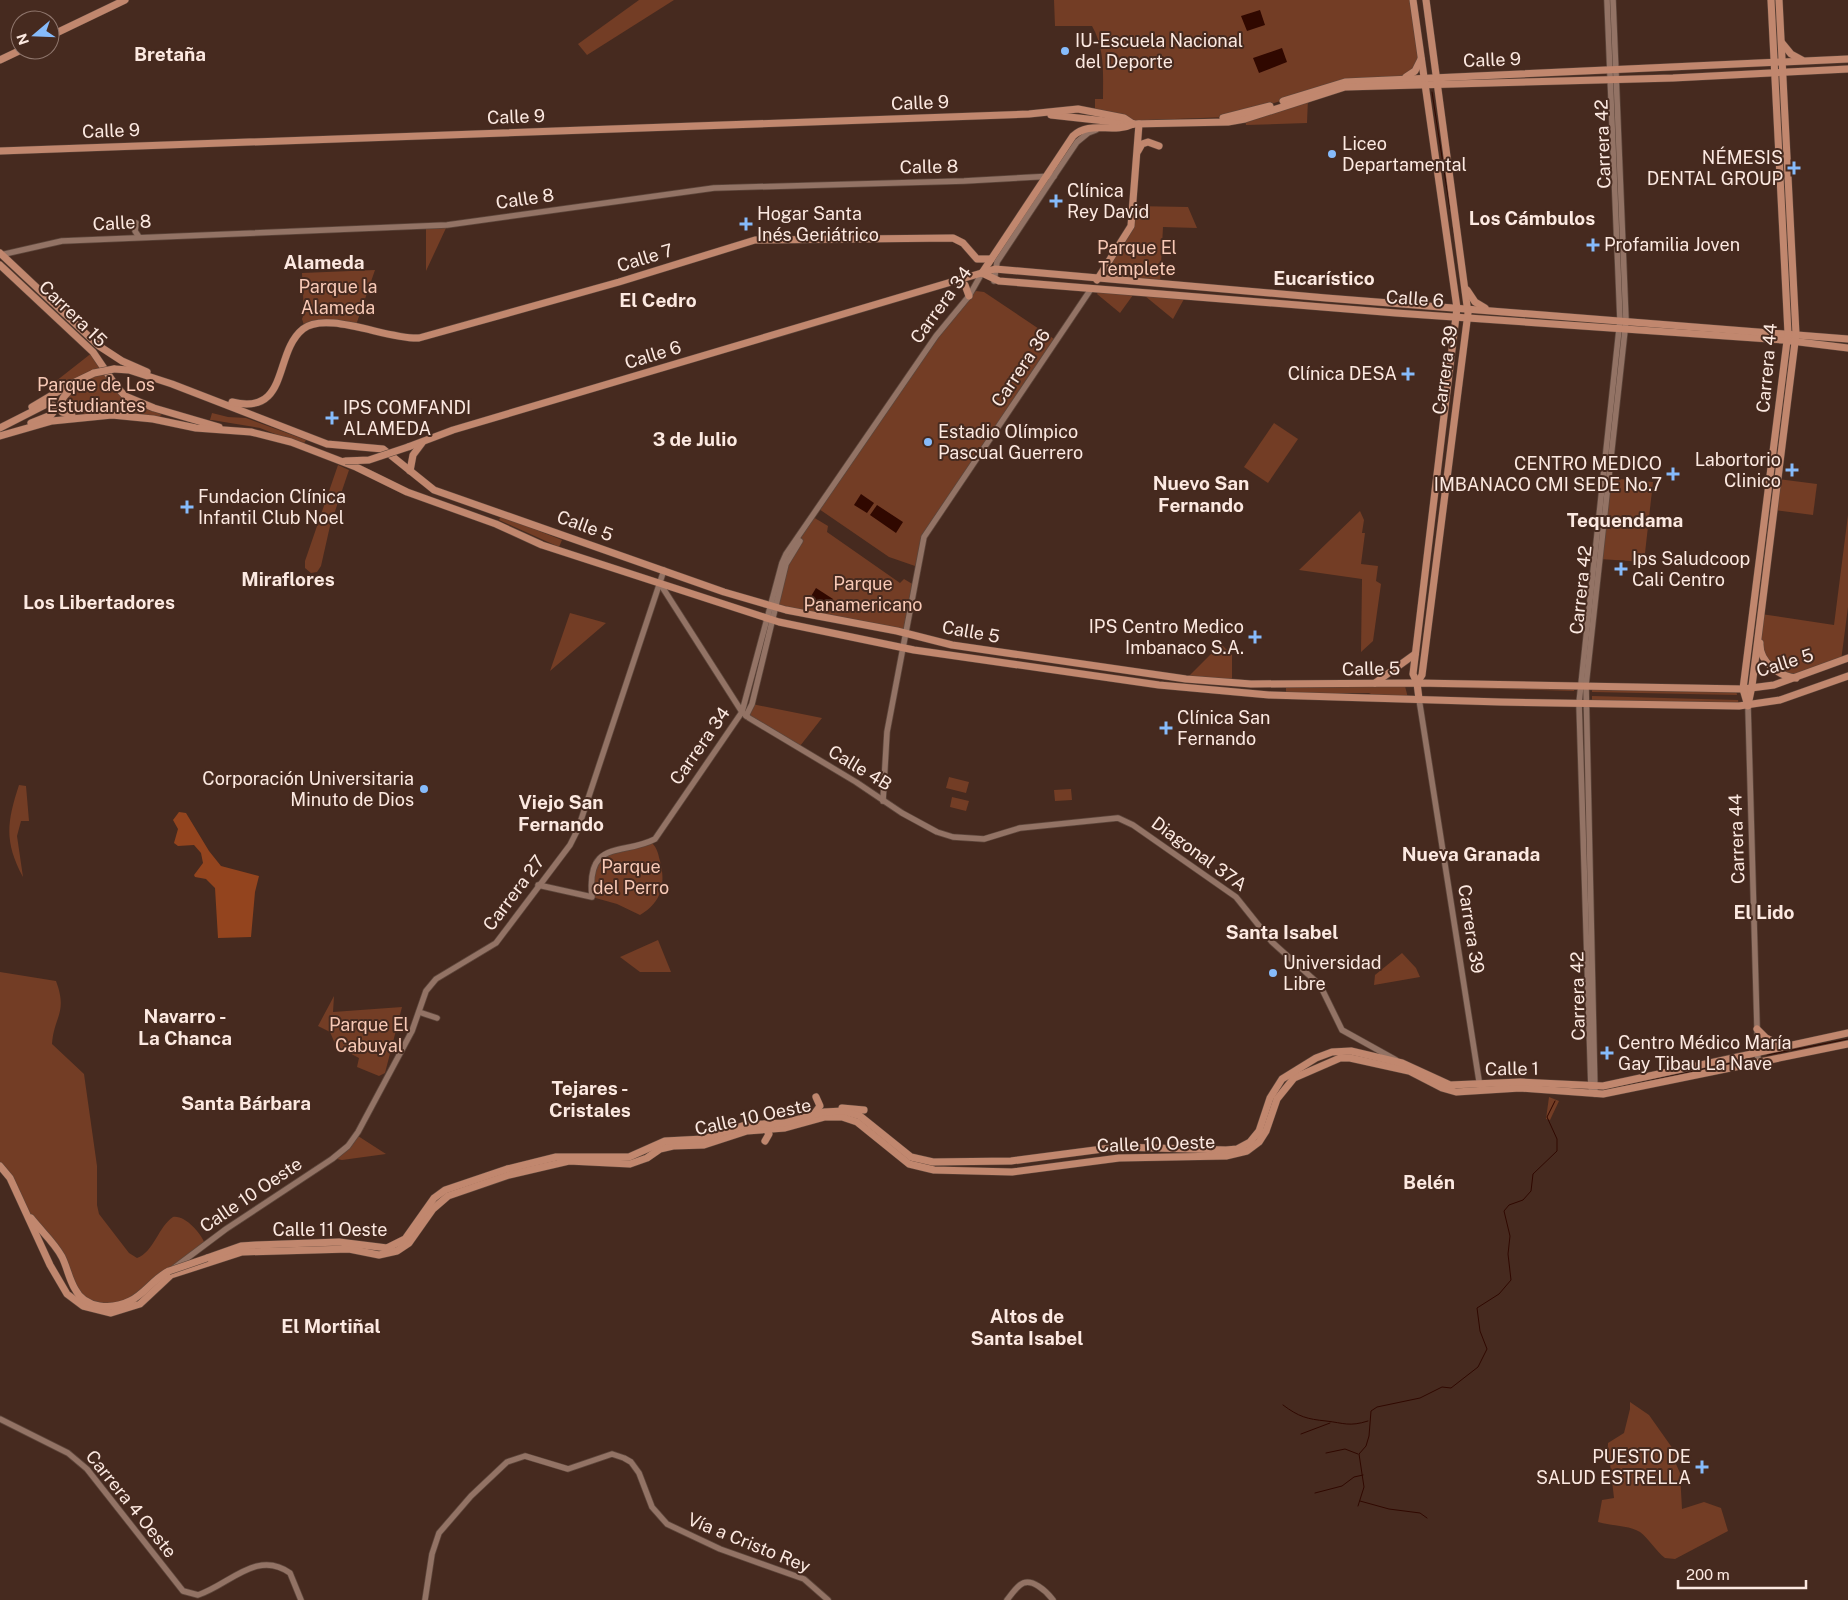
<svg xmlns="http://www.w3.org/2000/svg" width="1848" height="1600" viewBox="0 0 1848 1600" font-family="'Public Sans',sans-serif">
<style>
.green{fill:#733d25}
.forest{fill:#93441e}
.water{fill:#300800}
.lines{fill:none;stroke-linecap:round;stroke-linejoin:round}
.stream{stroke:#300800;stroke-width:1}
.minor-casing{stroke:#5d463b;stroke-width:7}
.major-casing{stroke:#5d463b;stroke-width:8}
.minor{stroke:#937365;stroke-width:5.5}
.major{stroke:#c1876e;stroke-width:7}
.major-bridge-casing{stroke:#5d463b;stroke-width:8;stroke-linecap:butt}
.major-bridge{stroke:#c1876e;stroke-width:7}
.poi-dot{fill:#86bbfb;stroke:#462a1f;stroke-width:2}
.labels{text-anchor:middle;stroke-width:4;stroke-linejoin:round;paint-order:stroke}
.poi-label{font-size:18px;fill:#fce9e1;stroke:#462a1f;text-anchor:start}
.street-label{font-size:18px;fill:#fce9e1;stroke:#462a1f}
.park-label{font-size:18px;fill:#f8c9b6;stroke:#462a1f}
.neighbourhood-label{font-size:19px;font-weight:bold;fill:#fce9e1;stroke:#462a1f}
</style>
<rect width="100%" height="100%" fill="#462a1f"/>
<g class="green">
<path d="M639 0H674L587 55 578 44Z"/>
<path d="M1054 0H1413L1421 59 1410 75 1339 83 1228 117 1148 120 1143 123 1095 112V99H1103C1103 73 1105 49 1092 26H1055Z"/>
<path d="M1308 98 1307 123 1246 125 1245 119Z"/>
<path d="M1133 206 1188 207 1197 228 1163 227 1160 284 1100 275 1131 226Z"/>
<path d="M447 225 446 228 426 271V226Z"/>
<path d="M375 270 355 328 329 322 305 328 302 319 304 314 302 273Z"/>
<path d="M976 291 984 292 1057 341 924 537 918 567 889 557 819 509 936 336Z"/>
<path d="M1098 292 1133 295 1120 313 1097 294Z"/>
<path d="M1145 296 1184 299 1173 319Z"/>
<path d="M93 352 120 392 162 415 153 419 70 416 62 412 68 382 50 389 51 385Z"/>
<path d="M212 413 228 417 246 418 306 440 303 445 260 428 212 420H210Z"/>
<path d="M1274 423 1298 439 1268 483 1244 467Z"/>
<path d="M338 465 349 470 330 526 321 566 317 572 311 573 305 568V561Z"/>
<path d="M1609 478 1653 482 1644 562 1600 559Z"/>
<path d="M1778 479 1817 484 1813 515 1774 510Z"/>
<path d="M1360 511 1364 520 1362 533H1365L1361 564 1378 566 1376 581 1381 584 1373 641 1361 652 1362 579 1299 570Z"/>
<path d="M1848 515V607L1841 661 1796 678 1780 673 1760 648 1761 614 1834 625Z"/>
<path d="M501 516 562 540 559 547 499 520Z"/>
<path d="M813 517 828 526 827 532 900 583 904 579 914 585 904 634 776 608 790 557Z"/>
<path d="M570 613 606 623 550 671Z"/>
<path d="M1221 644 1232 655V683L1186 679Z"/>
<path d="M1430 684 1575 685 1574 691 1430 687Z"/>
<path d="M1405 686 1408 698 1363 697 1371 693H1286V688Z"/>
<path d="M1592 686 1736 689 1737 695 1592 692Z"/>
<path d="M1592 696 1738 700 1739 706 1592 704Z"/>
<path d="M752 704 822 718 800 746 749 718Z"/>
<path d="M949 777 969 782 966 793 946 788Z"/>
<path d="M19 785 26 786 29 821H21L17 836 23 877C4 841 7 822 19 785Z"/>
<path d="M1071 789 1072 800 1055 801 1054 790Z"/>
<path d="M952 797 969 801 966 811 950 807Z"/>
<path d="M652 843C657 848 658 853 660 861 666 884 662 902 640 915L617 904 592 897V875L602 857Z"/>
<path d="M658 940 671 972H640L620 957Z"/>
<path d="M1402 953 1416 968 1420 977 1374 985 1375 975Z"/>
<path d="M0 972 56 981C68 1013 54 1016 52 1044L84 1074 97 1166V1205L99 1214 129 1253 137 1258C154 1252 158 1227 173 1217 185 1215 201 1233 205 1244L140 1295 102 1307 78 1294 62 1258 36 1225 0 1166Z"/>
<path d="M334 996 333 1012 402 1007 385 1073 379 1076 357 1067 359 1058 336 1046 330 1032 318 1026Z"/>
<path d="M1549 1097 1559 1101 1550 1120 1546 1119Z"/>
<path d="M358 1136 386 1154 342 1160 337 1159 350 1148Z"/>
<path d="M1630 1402 1649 1415 1673 1449 1683 1454 1677 1459 1676 1464 1680 1473 1682 1509 1704 1502 1721 1508 1728 1531 1675 1559 1665 1558C1656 1551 1649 1539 1640 1532 1629 1525 1610 1526 1598 1522L1602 1500 1614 1498 1610 1463H1607L1608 1443 1624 1433 1630 1409Z"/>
</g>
<path class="forest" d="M179 812 186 813 209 851 221 866 259 876 255 892 251 937 218 938 215 888 206 879 195 877 194 875 203 863 201 853 194 845 178 846 174 843 178 829 173 820Z"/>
<g class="water">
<path d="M1260 10 1265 25 1247 31 1241 16Z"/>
<path d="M1282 48 1287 62 1259 73 1253 58Z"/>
<path d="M861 494 874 503 867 513 854 505Z"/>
<path d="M877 505 903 522 896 533 870 515Z"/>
<path d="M816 588 833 599 827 609 810 598Z"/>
</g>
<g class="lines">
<g class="stream">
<path d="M1432 92 1450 209"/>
<path d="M1453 228 1454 235"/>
<path d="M1767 1055 1848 1039"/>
<path d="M1603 1090 1751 1059"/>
<path d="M1283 1405C1299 1417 1307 1419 1326 1421 1344 1423 1349 1427 1368 1421"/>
<path d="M1301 1434 1330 1423"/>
<path d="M1326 1453 1345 1449 1358 1454"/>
<path d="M1315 1493 1342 1486 1354 1477 1363 1475"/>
<path d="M1360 1501 1389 1509 1420 1513 1427 1518"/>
<path d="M1358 1506 1364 1487 1359 1454 1366 1446 1369 1436 1371 1411 1377 1407 1420 1398 1442 1387 1451 1388 1478 1367 1487 1349 1480 1331 1477 1308 1499 1294 1511 1280 1508 1254 1510 1236 1504 1211 1509 1205 1523 1200 1531 1191 1533 1174 1557 1151V1139L1547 1117 1555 1101"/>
</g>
<defs>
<g id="minor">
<path d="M136 223 135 231 139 237"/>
<path d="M0 255 62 241 447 225 714 188 964 181 1054 176"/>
<path d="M994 281 997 262 1056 173 1077 142 1088 133 1096 130"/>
<path d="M659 582 742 712 749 718 856 782 902 813 937 832 953 837 984 839 1020 828 1118 818 1133 825 1236 897 1272 942 1320 985 1342 1030 1396 1060"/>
<path d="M1419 699 1480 1087"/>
<path d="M1748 706 1758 1062"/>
<path d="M746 716 752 704 786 564 800 541"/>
<path d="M883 801 887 732 924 537 1091 289"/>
<path d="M538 885 592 897C586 838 623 856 655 839L742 712 782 563 786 554 936 336 969 296 982 273"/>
<path d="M419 1012 437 1018"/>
<path d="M1591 1088 1579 703 1620 320 1607 0"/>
<path d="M1595 1094 1586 685 1626 321 1613 0"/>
<path d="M174 1268 226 1229 332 1159 348 1146 358 1132 412 1031 426 991 436 979 496 943 570 845 578 829 664 570"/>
<path d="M0 1419 68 1453 87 1469 183 1591 198 1595C229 1585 257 1549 290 1573L301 1600"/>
<path d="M425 1600 432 1554 439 1533 471 1496 507 1462 525 1456 568 1469 612 1454 624 1458 631 1462 639 1473 652 1507 667 1524 720 1549 804 1579 828 1600"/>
<path d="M1007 1600C1011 1595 1015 1589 1020 1585 1031 1576 1047 1592 1053 1600"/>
</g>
<g id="major">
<path d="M1413 0 1457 308 1413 674 1417 683 1419 699"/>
<path d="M50 36 125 0"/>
<path d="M1782 43 1791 54 1802 60"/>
<path d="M0 60 21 50"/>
<path d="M1406 77 1415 71 1421 59"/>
<path d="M1283 101 1345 82 1848 59"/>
<path d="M1051 115 1133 124 1228 122 1245 119 1345 87 1673 78 1848 69"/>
<path d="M1223 118 1270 106"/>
<path d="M0 151 921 118 1029 114 1078 109 1124 118 1133 124"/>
<path d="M1138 151 1142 144 1148 142 1159 146"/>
<path d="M0 253 99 346 122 361 147 372"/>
<path d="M0 265 93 352 116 386 125 396 154 408 219 427"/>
<path d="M982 273 999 281 1396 313 1783 340 1848 348"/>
<path d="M982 273 1073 136C1090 120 1113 134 1133 124"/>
<path d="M1097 280 1131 226 1139 124"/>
<path d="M956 281 965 285 969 296"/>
<path d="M1467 290 1475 302 1485 308"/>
<path d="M114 369 129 370 172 384 327 444 383 449 434 490 724 592 786 610 897 631 952 645 1186 679 1251 684 1417 683 1743 689 1774 685 1848 658"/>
<path d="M232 402C290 416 273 353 303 329 327 310 388 340 419 338L619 282 755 240 953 238 963 243 977 259H991"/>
<path d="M32 407 69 385 94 373"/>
<path d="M72 416 62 412C56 399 71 390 79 382"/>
<path d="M0 428 47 404 53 405 55 410 51 415 31 423"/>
<path d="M0 436 52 421 112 415 153 419 196 428 251 432 291 442 356 467 407 492 496 524 542 545 779 622 914 650 1159 685 1269 695 1500 702 1739 706 1780 700 1848 676"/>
<path d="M408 447 453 430 995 269 1326 298 1848 339"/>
<path d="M410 471 413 455 422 443"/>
<path d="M1760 643C1759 662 1779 676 1796 678"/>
<path d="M1375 683 1415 654"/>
<path d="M1417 683 1422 675 1468 313 1426 0"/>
<path d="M1748 705 1752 686 1796 334 1779 0"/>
<path d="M1748 706 1743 689 1788 333 1771 0"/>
<path d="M1757 1029 1766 1038 1782 1046"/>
<path d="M842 1108 864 1110"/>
<path d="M814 1114 820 1106 816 1097"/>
<path d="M765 1141 769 1134 766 1129"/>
<path d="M0 1166 10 1178 50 1265 67 1294 83 1306 111 1313 140 1304 171 1275 242 1252 349 1249 379 1255 397 1251 409 1243 433 1209 448 1196 509 1175 569 1161 630 1164 647 1158 660 1149 673 1146 704 1145 747 1131 785 1128 825 1117H842L857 1122 909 1164 934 1170 1012 1172 1119 1158 1226 1156 1247 1151 1259 1142 1266 1131 1277 1099 1294 1078 1340 1058H1350L1409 1071 1442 1088 1456 1092 1520 1088 1603 1094 1848 1044"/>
<path d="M31 1218C41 1231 54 1242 62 1257 67 1267 69 1279 75 1289 85 1309 112 1310 130 1301 145 1294 154 1278 169 1271"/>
<path d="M207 1258 241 1246 256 1245 339 1242 387 1248 405 1239 434 1198 445 1190 507 1169 556 1157H629L665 1141 703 1139 745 1125 784 1123 824 1112 843 1111 860 1116 911 1157 933 1162 1011 1161 1118 1147 1226 1150 1237 1149 1250 1142 1259 1131 1270 1098 1282 1079 1316 1058 1332 1052 1351 1051 1402 1063 1450 1085 1520 1082 1603 1086 1848 1033"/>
</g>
</defs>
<use href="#minor" class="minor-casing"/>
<use href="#major" class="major-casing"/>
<use href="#minor" class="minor"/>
<use href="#major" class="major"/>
<defs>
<g id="major-bridge">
<path d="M94 373 114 369"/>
<path d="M345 461 369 460 408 447"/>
<path d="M169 1271 207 1258"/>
</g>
</defs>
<use href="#major-bridge" class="major-bridge-casing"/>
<use href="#major-bridge" class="major-bridge"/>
</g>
<g class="poi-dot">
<circle cx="1065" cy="51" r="5"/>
<circle cx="1332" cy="154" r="5"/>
<path d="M1791.5 160.5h5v5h5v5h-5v5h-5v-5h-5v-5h5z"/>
<path d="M1053.5 193.5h5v5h5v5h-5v5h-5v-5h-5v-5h5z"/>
<path d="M743.5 216.5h5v5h5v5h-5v5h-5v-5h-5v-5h5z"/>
<path d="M1590.5 237.5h5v5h5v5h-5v5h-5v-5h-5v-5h5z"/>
<path d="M1405.5 366.5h5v5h5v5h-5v5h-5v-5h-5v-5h5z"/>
<path d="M329.5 410.5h5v5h5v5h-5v5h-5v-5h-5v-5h5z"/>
<circle cx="928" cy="442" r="5"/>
<path d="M1789.5 462.5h5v5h5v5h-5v5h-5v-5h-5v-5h5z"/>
<path d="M1670.5 466.5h5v5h5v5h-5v5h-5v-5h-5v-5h5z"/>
<path d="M184.5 499.5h5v5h5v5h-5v5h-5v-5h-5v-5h5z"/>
<path d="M1618.5 561.5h5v5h5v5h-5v5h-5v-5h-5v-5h5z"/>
<path d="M1252.5 629.5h5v5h5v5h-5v5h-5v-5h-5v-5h5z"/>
<path d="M1163.5 720.5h5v5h5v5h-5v5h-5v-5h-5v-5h5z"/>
<circle cx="424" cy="789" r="5"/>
<circle cx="1273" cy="973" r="5"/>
<path d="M1604.5 1045.5h5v5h5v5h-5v5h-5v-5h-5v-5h5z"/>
<path d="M1699.5 1459.5h5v5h5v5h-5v5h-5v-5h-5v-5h5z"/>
</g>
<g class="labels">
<g class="poi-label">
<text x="1075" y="47">IU-Escuela Nacional<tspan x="1075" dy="21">del Deporte</tspan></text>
<text x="1342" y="150">Liceo<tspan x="1342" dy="21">Departamental</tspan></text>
<text x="1783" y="164" text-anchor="end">NÉMESIS<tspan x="1783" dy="21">DENTAL GROUP</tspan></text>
<text x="1067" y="197">Clínica<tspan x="1067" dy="21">Rey David</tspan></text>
<text x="757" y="220">Hogar Santa<tspan x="757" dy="21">Inés Geriátrico</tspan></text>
<text x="1604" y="251">Profamilia Joven</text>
<text x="1397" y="380" text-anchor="end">Clínica DESA</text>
<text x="343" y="414">IPS COMFANDI<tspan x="343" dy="21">ALAMEDA</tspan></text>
<text x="938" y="438">Estadio Olímpico<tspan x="938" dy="21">Pascual Guerrero</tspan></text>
<text x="1781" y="466" text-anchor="end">Labortorio<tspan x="1781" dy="21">Clinico</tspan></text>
<text x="1662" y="470" text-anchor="end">CENTRO MEDICO<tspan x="1662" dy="21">IMBANACO CMI SEDE No.7</tspan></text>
<text x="198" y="503">Fundacion Clínica<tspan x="198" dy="21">Infantil Club Noel</tspan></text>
<text x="1632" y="565">Ips Saludcoop<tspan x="1632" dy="21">Cali Centro</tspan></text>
<text x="1244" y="633" text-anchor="end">IPS Centro Medico<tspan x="1244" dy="21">Imbanaco S.A.</tspan></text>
<text x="1177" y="724">Clínica San<tspan x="1177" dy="21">Fernando</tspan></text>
<text x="414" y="785" text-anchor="end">Corporación Universitaria<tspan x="414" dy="21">Minuto de Dios</tspan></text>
<text x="1283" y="969">Universidad<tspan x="1283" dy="21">Libre</tspan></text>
<text x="1618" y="1049">Centro Médico María<tspan x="1618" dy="21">Gay Tibau La Nave</tspan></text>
<text x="1691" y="1463" text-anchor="end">PUESTO DE<tspan x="1691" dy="21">SALUD ESTRELLA</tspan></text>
</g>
<g class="street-label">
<text transform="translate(1492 60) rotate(-2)" y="6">Calle 9</text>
<text transform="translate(920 103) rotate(-2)" y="6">Calle 9</text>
<text transform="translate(516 117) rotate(-2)" y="6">Calle 9</text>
<text transform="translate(111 131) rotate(-2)" y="6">Calle 9</text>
<text transform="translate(1603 144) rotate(-92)" y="6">Carrera 42</text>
<text transform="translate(929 167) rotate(-1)" y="6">Calle 8</text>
<text transform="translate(525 199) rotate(-8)" y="6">Calle 8</text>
<text transform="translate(122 223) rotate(-3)" y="6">Calle 8</text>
<text transform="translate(645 258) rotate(-17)" y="6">Calle 7</text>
<text transform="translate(1415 299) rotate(4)" y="6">Calle 6</text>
<text transform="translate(941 305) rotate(-54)" y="6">Carrera 34</text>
<text transform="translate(73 314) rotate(44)" y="6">Carrera 15</text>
<text transform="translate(653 355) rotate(-17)" y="6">Calle 6</text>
<text transform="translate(1021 368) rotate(-56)" y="6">Carrera 36</text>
<text transform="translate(1767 368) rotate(-85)" y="6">Carrera 44</text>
<text transform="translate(1445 370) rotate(-82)" y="6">Carrera 39</text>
<text transform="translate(585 526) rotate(20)" y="6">Calle 5</text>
<text transform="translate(1581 590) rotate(-84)" y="6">Carrera 42</text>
<text transform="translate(971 632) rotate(10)" y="6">Calle 5</text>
<text transform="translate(1785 663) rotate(-17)" y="6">Calle 5</text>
<text transform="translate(1371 669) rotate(-1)" y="6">Calle 5</text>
<text transform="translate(700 746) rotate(-55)" y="6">Carrera 34</text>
<text transform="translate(860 768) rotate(31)" y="6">Calle 4B</text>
<text transform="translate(1737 839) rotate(-92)" y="6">Carrera 44</text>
<text transform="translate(1199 854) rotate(36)" y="6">Diagonal 37A</text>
<text transform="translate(514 893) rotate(-53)" y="6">Carrera 27</text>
<text transform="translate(1471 929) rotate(81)" y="6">Carrera 39</text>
<text transform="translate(1578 996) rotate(-91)" y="6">Carrera 42</text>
<text transform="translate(1512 1069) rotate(-1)" y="6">Calle 1</text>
<text transform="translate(753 1117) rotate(-12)" y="6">Calle 10 Oeste</text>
<text transform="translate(1156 1144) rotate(-2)" y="6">Calle 10 Oeste</text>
<text transform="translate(251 1195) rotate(-34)" y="6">Calle 10 Oeste</text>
<text x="330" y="1236">Calle 11 Oeste</text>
<text transform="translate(131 1504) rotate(51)" y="6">Carrera 4 Oeste</text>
<text transform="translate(749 1543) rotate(22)" y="6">Vía a Cristo Rey</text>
</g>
<g class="park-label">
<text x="1137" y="254">Parque El<tspan x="1137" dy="21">Templete</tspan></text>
<text x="338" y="293">Parque la<tspan x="338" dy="21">Alameda</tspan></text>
<text x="96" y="391">Parque de Los<tspan x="96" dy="21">Estudiantes</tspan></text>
<text x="863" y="590">Parque<tspan x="863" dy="21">Panamericano</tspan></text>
<text x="631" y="873">Parque<tspan x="631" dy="21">del Perro</tspan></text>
<text x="369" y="1031">Parque El<tspan x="369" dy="21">Cabuyal</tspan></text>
</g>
<g class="neighbourhood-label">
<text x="170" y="61">Bretaña</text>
<text x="1532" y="225">Los Cámbulos</text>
<text x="324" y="269">Alameda</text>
<text x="1324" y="285">Eucarístico</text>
<text x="658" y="307">El Cedro</text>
<text x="695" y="446">3 de Julio</text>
<text x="1201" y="490">Nuevo San<tspan x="1201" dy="22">Fernando</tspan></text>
<text x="1625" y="527">Tequendama</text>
<text x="288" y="586">Miraflores</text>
<text x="99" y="609">Los Libertadores</text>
<text x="561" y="809">Viejo San<tspan x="561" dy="22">Fernando</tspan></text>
<text x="1471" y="861">Nueva Granada</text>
<text x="1764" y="919">El Lido</text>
<text x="1282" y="939">Santa Isabel</text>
<text x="185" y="1023">Navarro -<tspan x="185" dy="22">La Chanca</tspan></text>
<text x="590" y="1095">Tejares -<tspan x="590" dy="22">Cristales</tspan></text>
<text x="246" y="1110">Santa Bárbara</text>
<text x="1429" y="1189">Belén</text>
<text x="1027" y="1323">Altos de<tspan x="1027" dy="22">Santa Isabel</tspan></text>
<text x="331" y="1333">El Mortiñal</text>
</g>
</g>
<g transform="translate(35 35) rotate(251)"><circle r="24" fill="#462a1f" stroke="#8f766d"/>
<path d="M0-4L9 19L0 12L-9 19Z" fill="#86bbfb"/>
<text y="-8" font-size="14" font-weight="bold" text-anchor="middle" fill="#fce9e1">N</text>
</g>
<path d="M1678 1580v8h128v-8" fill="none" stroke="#fce9e1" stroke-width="2.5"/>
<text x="1686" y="1580" font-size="15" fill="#fce9e1" stroke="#462a1f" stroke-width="4" paint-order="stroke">200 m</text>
</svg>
